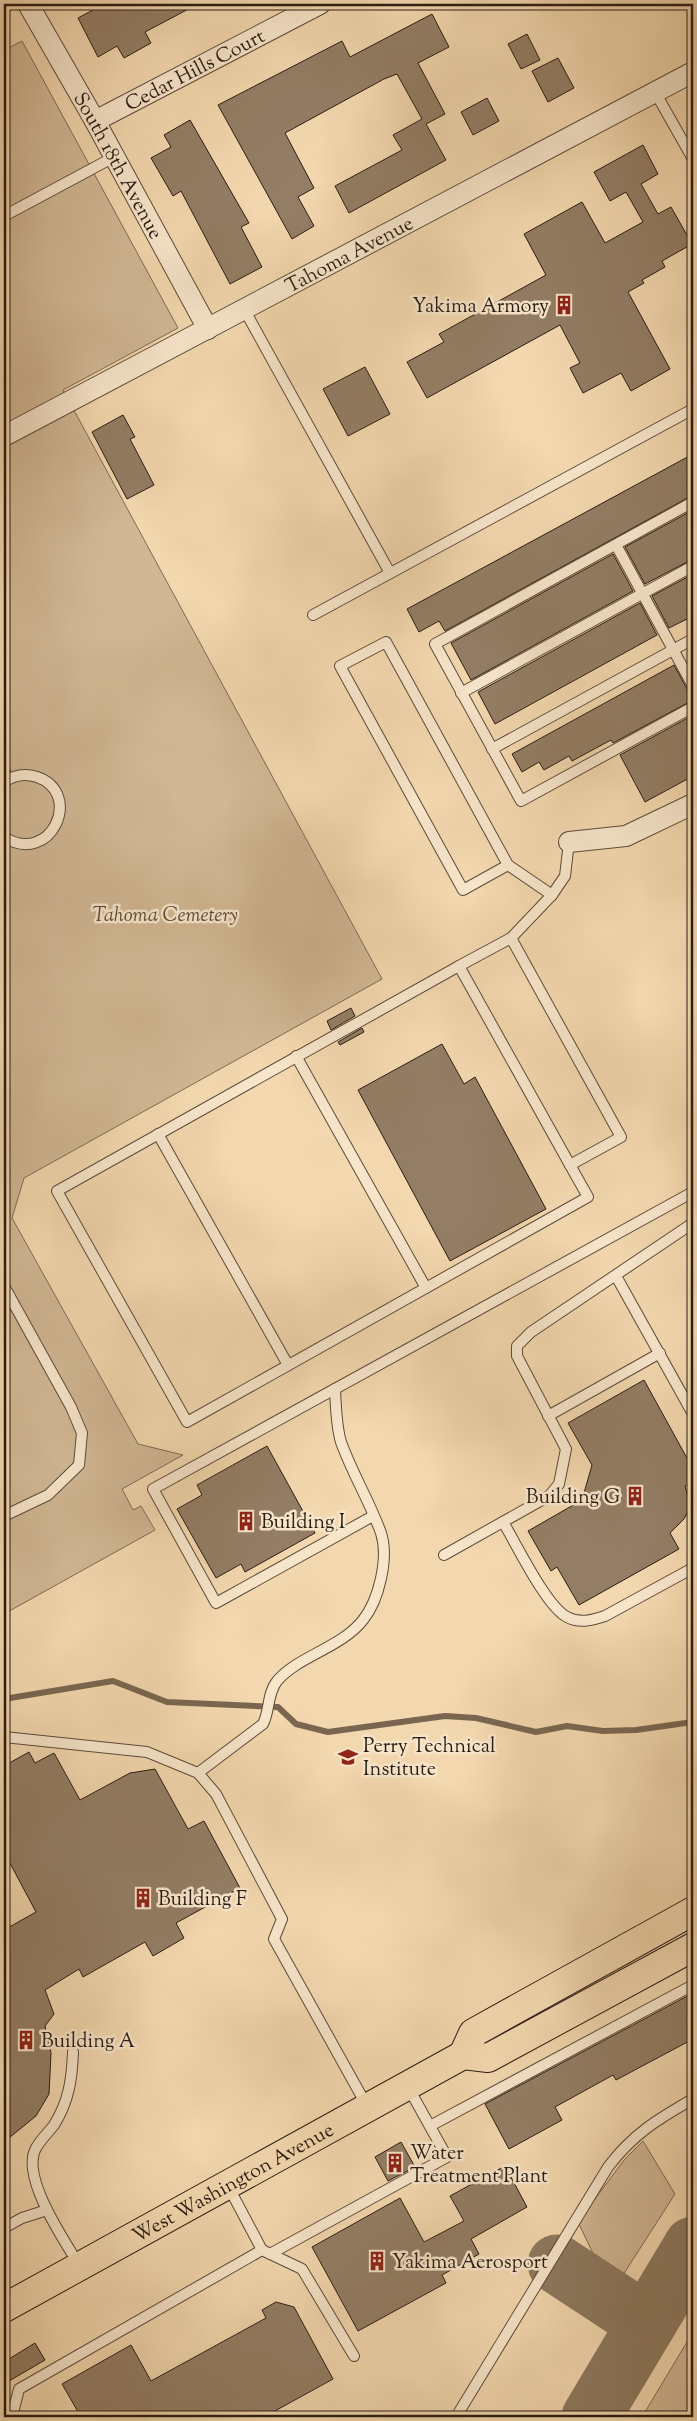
<svg xmlns="http://www.w3.org/2000/svg" width="697" height="2421" viewBox="0 0 697 2421" font-family="'Sorts Mill Goudy',serif">
<style>
.green{fill:#d1b794;stroke:#7e6a54}
.lines{fill:none;stroke-linecap:round;stroke-linejoin:round}
.stream{stroke:#7a6650;stroke-width:6}
.taxiway{stroke:#8e7a60;stroke-width:59}
.building{fill:#937d64;stroke:#2a1c13}
.service-casing{stroke:#5c4b3a;stroke-width:12}
.minor-casing{stroke:#5c4b3a;stroke-width:22}
.primary-casing{stroke:#2a1c13;stroke-width:30}
.service{stroke:#f7e5ca;stroke-width:10}
.minor{stroke:#f7e5ca;stroke-width:20}
.primary{stroke:#f3d7ae;stroke-width:28}
.labels{text-anchor:middle;stroke-width:5;stroke-linejoin:round;paint-order:stroke}
.street-label{font-size:20px;fill:#2a1c13;stroke:#f7e5ca}
.poi-label{font-size:20px;fill:#2a1c13;stroke:#f7e5ca;text-anchor:start}
.park-label{font-size:20px;font-style:italic;fill:#5c4a3a;stroke:#f7e5ca}
</style>
<rect width="100%" height="100%" fill="#f3d7ae"/>
<filter id="stains"><feTurbulence type="fractalNoise" baseFrequency=".004" numOctaves="4"/><feColorMatrix values="0 0 0 0 .2 0 0 0 0 .09 0 0 0 0 .02 0 0 0 .5 -.17"/></filter>
<radialGradient id="worn" r=".72"><stop offset=".6" stop-color="#630" stop-opacity="0"/><stop offset="1" stop-color="#630" stop-opacity=".3"/></radialGradient>
<g class="green">
<path d="M22 41 178 328 63 390 382 979 24 1178 12 1218 138 1444 183 1455 122 1489 133 1510 141 1506 155 1530 4 1614V50Z"/>
<path d="M643 2141 675 2194 623 2275 615 2277 602 2272 578 2222 624 2160Z"/>
<path d="M693 2332V2417H642Z"/>
</g>
<g class="lines">
<path class="stream" d="M4 1699 113 1681 167 1702 278 1707 296 1724 328 1732 445 1716 476 1718 536 1732 567 1726 603 1731 636 1730 693 1722"/>
<g class="taxiway">
<path d="M557 2264 647 2323"/>
<path d="M591 2417 693 2246"/>
</g>
</g>
<g class="building">
<path d="M104 4H198L145 32 151 43 124 58 117 46 98 57 78 18Z"/>
<path d="M432 14 449 47 418 63 445 114 426 124 446 160 349 213 335 186 402 150 393 135 422 119 397 74 384 79 285 133 314 188 298 197 314 226 292 239 218 105 342 41 350 57Z"/>
<path d="M527 34 540 60 521 69 508 44Z"/>
<path d="M558 58 574 88 548 102 532 71Z"/>
<path d="M487 98 499 121 473 135 461 112Z"/>
<path d="M190 120 249 223 241 227 262 267 230 284 181 191 173 196 151 158 171 147 164 135Z"/>
<path d="M643 145 658 174 641 184 658 214 671 207 692 244 662 261 665 267 642 280 644 283 628 292 670 369 631 391 621 373 583 393 570 368 580 363 560 325 427 398 407 362 444 342 439 334 546 275 524 234 582 202 605 243 643 222 626 192 610 201 594 172Z"/>
<path d="M365 367 390 414 348 436 323 389Z"/>
<path d="M123 415 135 437 130 439 154 485 127 499 92 432Z"/>
<path d="M693 454V495L445 631 439 621 419 632 407 609Z"/>
<path d="M693 510V559L645 584 625 547Z"/>
<path d="M613 554 633 591 471 680 451 643Z"/>
<path d="M693 574V616L669 628 652 596Z"/>
<path d="M640 603 657 635 495 724 478 692Z"/>
<path d="M674 665 687 689 693 693V700L613 743 611 740 572 761 569 756 544 770 539 762 522 772 512 754Z"/>
<path d="M693 715V776L645 802 620 755Z"/>
<path d="M351 1008 355 1016 331 1030 327 1021Z"/>
<path d="M362 1028 364 1032 340 1045 338 1042Z"/>
<path d="M442 1044 464 1084 475 1077 546 1209 450 1261 358 1090Z"/>
<path d="M644 1380 693 1469V1482L685 1486 689 1501 688 1511 684 1519 670 1533 679 1549 579 1605 557 1567 551 1571 528 1531 582 1500 592 1465 568 1423Z"/>
<path d="M267 1446 315 1533 245 1572 241 1564 216 1578 177 1509 202 1495 197 1485Z"/>
<path d="M29 1752 35 1763 54 1753 80 1800 130 1773 155 1769 188 1829 204 1821 240 1888 176 1923 184 1938 153 1956 145 1942 83 1977 79 1969 45 1990 54 2014 45 2026 51 2053 49 2094 36 2116 4 2142V1930L36 1912 4 1852V1766Z"/>
<path d="M693 1993V2039L616 2080 613 2075 555 2107 562 2120 509 2149 485 2104Z"/>
<path d="M401 2142 415 2167 388 2181 375 2157Z"/>
<path d="M505 2166 527 2207 471 2239 479 2254 442 2275 446 2283 358 2331 312 2247 400 2198 424 2242 464 2221 450 2196Z"/>
<path d="M276 2302 294 2307 333 2379 264 2417H81L62 2384 131 2345 151 2381 266 2318 262 2310Z"/>
<path d="M35 2343 45 2360 4 2384V2362Z"/>
</g>
<g class="lines">
<defs>
<g id="service">
<path d="M655 92 693 159"/>
<path d="M4 216 114 157"/>
<path d="M244 309 390 573"/>
<path d="M693 502 435 644 521 801 693 707"/>
<path d="M616 545 693 686"/>
<path d="M313 615 693 409"/>
<path d="M461 693 693 566"/>
<path d="M492 749 693 639"/>
<path d="M4 770 8 779"/>
<path d="M4 782C14 775 25 773 37 777 84 793 51 867 4 837"/>
<path d="M508 865 463 890 340 666 386 642 508 865 552 895"/>
<path d="M511 938 459 966 570 1165 621 1137 511 938 552 895 565 876 569 842"/>
<path d="M459 966 57 1191 187 1422 588 1197 570 1165"/>
<path d="M296 1056 426 1288"/>
<path d="M158 1134 288 1365"/>
<path d="M616 1276 693 1414"/>
<path d="M4 1286 71 1407 82 1433 79 1465 48 1495 4 1516"/>
<path d="M548 1416 660 1353"/>
<path d="M373 1516 216 1603 153 1489 693 1192"/>
<path d="M503 1522C517 1545 546 1606 567 1617 580 1624 593 1620 605 1616L693 1568"/>
<path d="M444 1555 549 1496 559 1484 566 1449 517 1356V1346L531 1332 693 1223"/>
<path d="M4 1737 147 1752 198 1773 216 1794 282 1919 274 1939 367 2106"/>
<path d="M198 1773 263 1724C270 1710 267 1694 277 1681 298 1656 341 1648 363 1620 379 1600 389 1558 381 1533 370 1502 352 1473 341 1442 336 1425 336 1407 335 1389"/>
<path d="M73 2052C72 2079 69 2101 54 2125 48 2133 39 2141 35 2150 22 2179 64 2240 79 2265"/>
<path d="M430 2126 693 1985"/>
<path d="M228 2186 262 2250"/>
<path d="M4 2228 22 2218 47 2210"/>
<path d="M270 2254 447 2157 408 2087"/>
<path d="M12 2417 19 2389 262 2250 302 2269 354 2356"/>
<path d="M456 2417 608 2167C633 2134 658 2119 693 2099"/>
</g>
<g id="minor">
<path id="s1" d="M28 4 95 121 208 329"/>
<path id="s2" d="M95 121 320 4"/>
<path id="s3" d="M4 436 693 72"/>
<path d="M569 842 626 836 693 804"/>
</g>
<g id="primary">
<path d="M463 2055 488 2058 693 1947"/>
<path id="s4" d="M4 2308 463 2055 473 2033 693 1911"/>
</g>
</defs>
<use href="#service" class="service-casing"/>
<use href="#minor" class="minor-casing"/>
<use href="#primary" class="primary-casing"/>
<use href="#service" class="service"/>
<use href="#minor" class="minor"/>
<use href="#primary" class="primary"/>
</g>
<defs>
<symbol id="building-bare" viewBox="-9 -9 18 18"><path d="M-4-6H4V6H1V3H-1V6H-4ZM-2.5-4.3h1.7v1.8h-1.7ZM.8-4.3h1.7v1.8H.8ZM-2.5-1h1.7V.8h-1.7ZM.8-1h1.7V.8H.8Z" fill="#8f2418" stroke="#f7e5ca" stroke-width="2.5" paint-order="stroke"/></symbol>
<symbol id="university-bare" viewBox="-9 -9 18 18"><path d="M0-5L7-2L0 1L-7-2ZM-4 1L0 2.5L4 1V4Q0 6-4 4Z" fill="#8f2418" stroke="#f7e5ca" stroke-width="2.5" paint-order="stroke"/></symbol>
</defs>
<g fill-rule="evenodd">
<use href="#building-bare" x="550" y="291" width="28" height="28"/>
<use href="#building-bare" x="621" y="1482" width="28" height="28"/>
<use href="#building-bare" x="232" y="1507" width="28" height="28"/>
<use href="#university-bare" x="334" y="1743" width="28" height="28"/>
<use href="#building-bare" x="129" y="1884" width="28" height="28"/>
<use href="#building-bare" x="12" y="2026" width="28" height="28"/>
<use href="#building-bare" x="381" y="2149" width="28" height="28"/>
<use href="#building-bare" x="363" y="2247" width="28" height="28"/>
</g>
<g class="labels">
<g class="street-label">
<text dy="7" stroke="none"><textPath href="#s2" startOffset="112">Cedar Hills Court</textPath></text>
<text dy="7" stroke="none"><textPath href="#s1" startOffset="185">South 18th Avenue</textPath></text>
<text dy="7" stroke="none"><textPath href="#s3" startOffset="390">Tahoma Avenue</textPath></text>
<text dy="7" stroke="none"><textPath href="#s4" startOffset="261">West Washington Avenue</textPath></text>
</g>
<g class="poi-label">
<text x="549" y="312" text-anchor="end">Yakima Armory</text>
<text x="620" y="1503" text-anchor="end">Building G</text>
<text x="261" y="1528">Building I</text>
<text x="363" y="1752">Perry Technical<tspan x="363" dy="23">Institute</tspan></text>
<text x="158" y="1905">Building F</text>
<text x="41" y="2047">Building A</text>
<text x="410" y="2159">Water<tspan x="410" dy="23">Treatment Plant</tspan></text>
<text x="392" y="2268">Yakima Aerosport</text>
</g>
<g class="park-label">
<text x="165" y="921">Tahoma Cemetery</text>
</g>
</g>
<rect width="697" height="2421" fill="none" stroke="#f3d7ae" stroke-width="20"/>
<rect x="5" y="5" width="687" height="2411" fill="none" stroke="#2a1c13" stroke-width="2.5"/>
<rect x="10" y="10" width="677" height="2401" fill="none" stroke="#2a1c13"/>
<rect width="100%" height="100%" filter="url(#stains)"/>
<rect width="100%" height="100%" fill="url(#worn)"/>
</svg>
